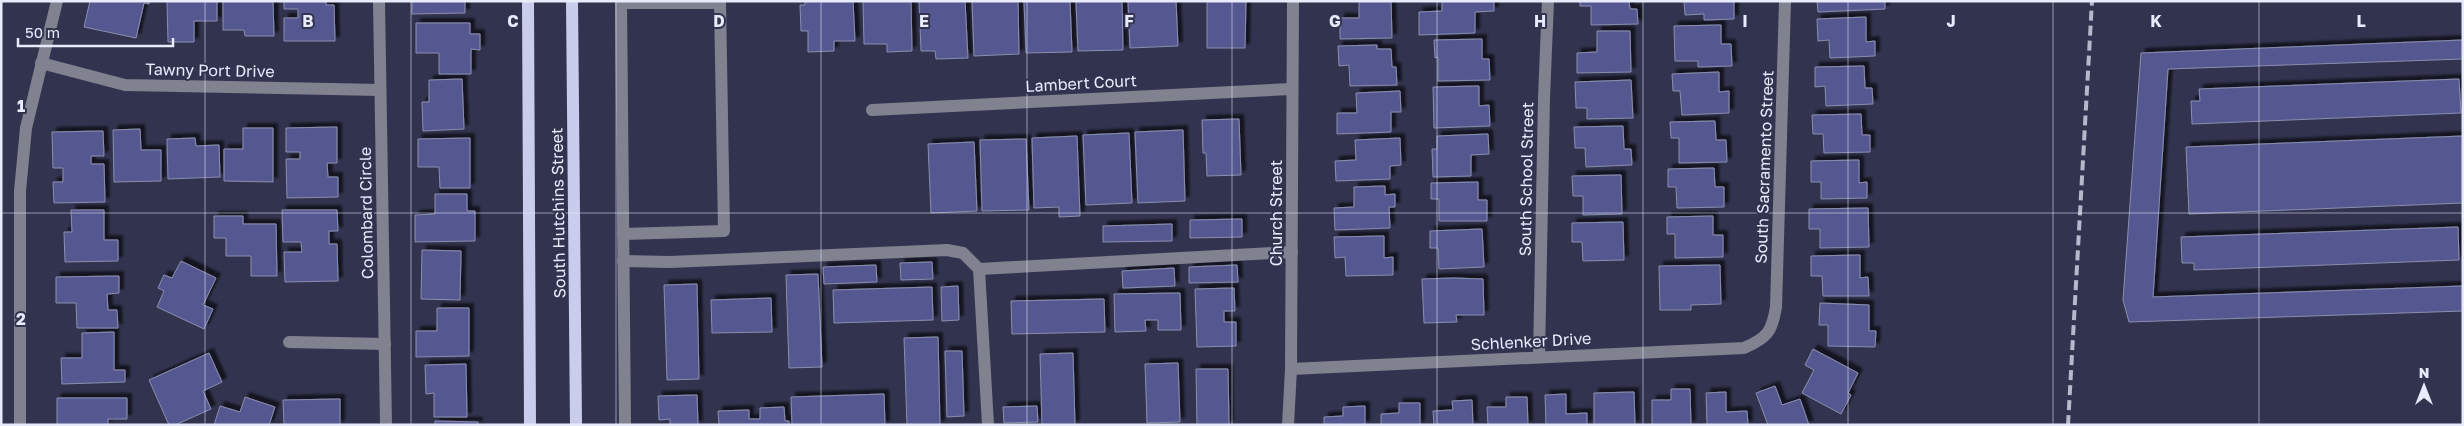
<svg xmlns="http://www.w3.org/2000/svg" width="2464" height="426" viewBox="0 0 2464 426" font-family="'Golos Text',sans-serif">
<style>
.building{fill:#555890;stroke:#8a8eae;filter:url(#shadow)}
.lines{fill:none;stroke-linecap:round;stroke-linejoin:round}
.minor{stroke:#808290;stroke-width:12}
.major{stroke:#c9ccea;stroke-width:12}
.rail{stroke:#b6b9cc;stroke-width:4;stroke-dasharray:10 5;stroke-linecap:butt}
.grid{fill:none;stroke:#e8ebfc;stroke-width:1;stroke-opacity:0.55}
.labels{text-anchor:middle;stroke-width:4;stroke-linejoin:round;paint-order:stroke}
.street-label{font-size:16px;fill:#e8ebfc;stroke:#32344f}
.grid-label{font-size:16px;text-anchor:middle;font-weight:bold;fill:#e8ebfc;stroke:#32344f;stroke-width:4;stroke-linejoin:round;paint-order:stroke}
</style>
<defs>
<filter id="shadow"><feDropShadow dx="4.5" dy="-4.5" stdDeviation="1" flood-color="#0009"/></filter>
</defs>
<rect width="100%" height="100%" fill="#32344f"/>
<g class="building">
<path d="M90 1H150L149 4 144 3 136 38 84 27Z"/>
<path d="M167 1H217V21H194V42H168Z"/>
<path d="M223 1H273L274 36H245L244 30H223Z"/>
<path d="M284 1H326V5H334L335 41H284V18H298V9H284Z"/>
<path d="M412 1H465V13L412 14Z"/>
<path d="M805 1H853L855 41H834V51L808 52V31H801L800 5H805Z"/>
<path d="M863 1H911L912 51 887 52V44H864Z"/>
<path d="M919 1H965L968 58 936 59 935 51H921Z"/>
<path d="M972 1H1018L1019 54 974 56Z"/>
<path d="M1024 1H1070L1072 52 1026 53Z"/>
<path d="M1076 1H1122L1123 50 1078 51Z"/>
<path d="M1128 1H1176L1178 46 1130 48Z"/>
<path d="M1207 1H1246L1245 48H1207Z"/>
<path d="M1359 1H1391L1392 38 1340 39V18H1359Z"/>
<path d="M1442 1H1494V11L1475 12V33L1419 35V12L1442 11Z"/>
<path d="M1580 1H1629L1630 9H1637L1638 24 1591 25V6H1580Z"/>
<path d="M1684 1H1734V19L1704 20V14L1685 15Z"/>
<path d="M1817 1H1885V9L1818 12Z"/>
<path d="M1866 17V42L1875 41V56L1830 58 1829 40 1818 41 1817 19Z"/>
<path d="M416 23H470V34H480V50L471 49V74H439V53H416Z"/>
<path d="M1721 25V44H1731L1732 66 1698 67V61H1675L1674 26Z"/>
<path d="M1597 31H1630L1631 72 1577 73V53L1597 52Z"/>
<path d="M1482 39V59H1489L1490 80 1438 81V57L1435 58 1434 40Z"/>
<path d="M2463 40V59L2168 69 2153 297 2463 286V311L2129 322 2123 300 2141 53Z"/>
<path d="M1377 45V49H1391L1392 67H1396L1397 85 1350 86 1349 65 1339 66 1338 46Z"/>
<path d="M1864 66 1865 88H1872L1873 104 1826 106 1825 86 1815 87V67Z"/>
<path d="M1719 72V92L1729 91V113L1682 115 1680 91H1673L1672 74Z"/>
<path d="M462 79 464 129 423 131 422 102H429V80Z"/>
<path d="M2459 79 2461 113 2192 124 2191 101H2200L2199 89Z"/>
<path d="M1631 80 1633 118 1587 119V108H1576L1575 82Z"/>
<path d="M1479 86V106L1489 105 1490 126 1434 128 1433 87Z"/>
<path d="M1400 91 1401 112H1391V132L1337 134V113H1357L1356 93Z"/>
<path d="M1861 114 1862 135H1870V152L1824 153 1823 134H1813L1812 115Z"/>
<path d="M1239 119 1241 175 1207 176 1206 153H1203L1202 120Z"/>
<path d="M1715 121 1716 140H1726L1727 162 1679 163V138H1671L1670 122Z"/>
<path d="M1623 126 1624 149H1631L1632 165 1586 167 1585 148H1575L1574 127Z"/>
<path d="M337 127V163H327L328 177H338V197L287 198 286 159H300V152H286V128Z"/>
<path d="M243 128H273V182L224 181V149H243Z"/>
<path d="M140 129 141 150H161V181L114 182 113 130Z"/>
<path d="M1183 130 1185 201 1138 203 1135 132Z"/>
<path d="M103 131 104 156H91V164H104L105 202 54 203 53 182H63V168H53L52 132Z"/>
<path d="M1129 133 1132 203 1086 205 1083 135Z"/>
<path d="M1488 134 1489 154 1471 155V176L1433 177 1432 149H1437V136Z"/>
<path d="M1077 136 1080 216 1059 217V207L1034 208 1032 138Z"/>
<path d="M2463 136V203L2189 214 2186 147Z"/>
<path d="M195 138 196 146 219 145 220 177 168 179 167 139Z"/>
<path d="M470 138V188H440L439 167H418V139Z"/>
<path d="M1400 138 1401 165 1390 166V179L1336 181 1335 161 1356 160 1355 140Z"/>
<path d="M1026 139 1029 210 982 211 980 140Z"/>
<path d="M974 142 977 211 931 213 928 144Z"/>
<path d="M1859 160V183L1867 182V198L1821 199V182H1811V161Z"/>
<path d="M1714 168 1715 187H1724V207L1677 208 1676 187H1668V169Z"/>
<path d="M1621 175 1622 214 1583 215V196H1573L1572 176Z"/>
<path d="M1478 182V200H1487V221H1439V199H1431V183Z"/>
<path d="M1385 186V195L1395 194V207H1389L1390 228 1335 230 1334 208 1354 207V187Z"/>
<path d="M435 194H467V211H475V241L415 242V215L435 214Z"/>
<path d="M1868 208 1869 247 1820 248V229H1809V209Z"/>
<path d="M71 210H104V240H118V261L65 262 64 232H72Z"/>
<path d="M282 210H337L338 231H329V244H337L338 281 285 282 284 252H302L301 242H283Z"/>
<path d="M214 216H243V224H276L277 276H251V256H226V238H214Z"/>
<path d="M1713 216V235H1723V257L1675 258V234H1667V217Z"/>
<path d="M1242 219V237L1190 238V220Z"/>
<path d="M1623 222 1624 260 1583 261 1582 242H1572V223Z"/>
<path d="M1172 224V241L1103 242V226Z"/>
<path d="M2458 227 2459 260 2194 270V263H2182L2181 237Z"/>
<path d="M1482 229 1484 267 1439 269 1438 248H1430V231Z"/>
<path d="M1384 236V258L1393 257V275L1346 276 1345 257 1335 258 1334 237Z"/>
<path d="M422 250 461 251 460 300 421 299Z"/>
<path d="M1860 255V278L1868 277 1869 296H1823L1822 276H1811V256Z"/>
<path d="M181 261 216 278 203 305 213 309 204 329 157 307 164 291 158 288 164 275 172 278Z"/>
<path d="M932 262 933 279 901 280 900 263Z"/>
<path d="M876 265 877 282 824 284 823 267Z"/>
<path d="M1237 265 1238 282 1189 283V267Z"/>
<path d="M1720 265 1721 304 1691 305V310H1660L1659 266Z"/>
<path d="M1174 268 1175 286 1123 288 1122 271Z"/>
<path d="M818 274 822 367 789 368 786 275Z"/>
<path d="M119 276V293L107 294 108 310H117L118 328H77L76 303H56V277Z"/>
<path d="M1454 278 1483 279 1484 315H1456L1457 322 1424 323 1422 279Z"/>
<path d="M697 284 699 379 667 380 664 285Z"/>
<path d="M958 286 959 320 942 321 941 287Z"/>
<path d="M932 287 933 320 834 323 833 290Z"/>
<path d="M1234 288 1235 311H1224V322H1236V346L1197 347 1195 289Z"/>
<path d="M1180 293 1181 330H1158V320H1145L1146 331 1115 332 1114 294Z"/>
<path d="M771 298 772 332 712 333 711 300Z"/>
<path d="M1104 299 1105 332 1012 334 1011 301Z"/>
<path d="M1820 303 1869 305V331H1876L1875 347 1828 346V325H1819Z"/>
<path d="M437 308H469V356L416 357V331H437Z"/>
<path d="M114 332V370H125V382L62 384 61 358H82V333Z"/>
<path d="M938 337 940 425H907L904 338Z"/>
<path d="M1813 349 1858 373 1848 393 1851 395 1841 414 1802 393 1814 370 1805 365Z"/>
<path d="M945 351H962L964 416 947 417Z"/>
<path d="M209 353 222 382 203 391 211 409 175 425H169L149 380Z"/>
<path d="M1073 353 1075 425H1042L1040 354Z"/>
<path d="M1178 363 1180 422 1147 423 1145 364Z"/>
<path d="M466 364 467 417H434V393L426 394 425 365Z"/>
<path d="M1196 369H1228L1229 425H1197Z"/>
<path d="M1775 386 1782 405 1800 399 1809 425H1768L1756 393Z"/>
<path d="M1671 389H1690L1691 425H1652V400H1671Z"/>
<path d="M1634 392 1635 425H1594V393Z"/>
<path d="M1726 392V412L1747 411 1748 425H1707L1706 393Z"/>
<path d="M884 394 885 425H792L791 397Z"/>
<path d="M1566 394V414L1587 413V425H1546L1545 395Z"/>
<path d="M697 395 698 425H670V419L659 420 658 396Z"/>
<path d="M245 397 275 407 269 425H214L220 406 240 412Z"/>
<path d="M1506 397H1527L1528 425H1488L1487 407H1506Z"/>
<path d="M57 398H127V419H108V425H57Z"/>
<path d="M340 399V425H284L283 400Z"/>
<path d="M1472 400 1473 425H1434L1433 411 1453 410 1452 401Z"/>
<path d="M1399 403H1420V425H1381V414L1399 413Z"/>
<path d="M1037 406 1038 422 1004 423 1003 407Z"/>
<path d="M1365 406V425H1324V417L1343 416V407Z"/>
<path d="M784 407 785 421H789V425H719L718 411 749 410V419H760V408Z"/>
<path d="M435 421 478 422V425H435Z"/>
</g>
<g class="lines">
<g class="minor">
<path d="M379 1 386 425"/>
<path d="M621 1 625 425"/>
<path d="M621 3H720L724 231 623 234"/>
<path d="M41 63 125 85 380 90"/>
<path d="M872 110 1291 89"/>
<path d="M623 261 670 262 947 250 963 253 979 269 988 425"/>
<path d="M979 269 1292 252"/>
<path d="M289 342 385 344"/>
<path d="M1539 357 1544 98 1548 1"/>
<path d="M1291 369 1744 348C1767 338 1772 332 1776 307L1785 1"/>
<path d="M20 425V191L26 128 57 1"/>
<path d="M1288 425 1291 369 1293 1"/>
</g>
<g class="major">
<path d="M528 1 530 425"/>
<path d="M572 1 576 425"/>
</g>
<path class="rail" d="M2068 425 2092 1"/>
</g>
<path class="grid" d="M205 1V425M411 1V425M616 1V425M821 1V425M1027 1V425M1232 1V425M1437 1V425M1643 1V425M1848 1V425M2053 1V425M2259 1V425M1 213H2463"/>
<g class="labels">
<g class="street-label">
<text transform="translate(210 70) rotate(1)" y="6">Tawny Port Drive</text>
<text transform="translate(1081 83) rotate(-3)" y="6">Lambert Court</text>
<text transform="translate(1764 167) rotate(-88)" y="6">South Sacramento Street</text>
<text transform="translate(1526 179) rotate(-89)" y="6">South School Street</text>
<text transform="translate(366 213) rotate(-91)" y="6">Colombard Circle</text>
<text transform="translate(558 213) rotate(-91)" y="6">South Hutchins Street</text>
<text transform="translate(1276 213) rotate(-90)" y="6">Church Street</text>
<text transform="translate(1531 341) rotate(-3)" y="6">Schlenker Drive</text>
</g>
</g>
<g class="grid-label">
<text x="308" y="27">B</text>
<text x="513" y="27">C</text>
<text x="719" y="27">D</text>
<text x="924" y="27">E</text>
<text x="1129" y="27">F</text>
<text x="1335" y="27">G</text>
<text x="1540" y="27">H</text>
<text x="1745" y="27">I</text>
<text x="1951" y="27">J</text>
<text x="2156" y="27">K</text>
<text x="2361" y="27">L</text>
<text x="21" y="112">1</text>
<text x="21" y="325">2</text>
</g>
<rect width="2464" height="426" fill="none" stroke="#e8ebfc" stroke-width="5"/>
<g transform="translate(2424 386)" stroke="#32344f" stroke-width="4" paint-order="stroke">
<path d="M0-4L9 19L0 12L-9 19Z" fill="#e8ebfc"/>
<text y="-8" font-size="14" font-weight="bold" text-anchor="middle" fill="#e8ebfc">N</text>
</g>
<path d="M18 38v8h155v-8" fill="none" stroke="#e8ebfc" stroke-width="2.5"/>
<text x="25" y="38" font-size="15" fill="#e8ebfc" stroke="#32344f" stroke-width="4" paint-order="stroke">50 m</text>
</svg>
